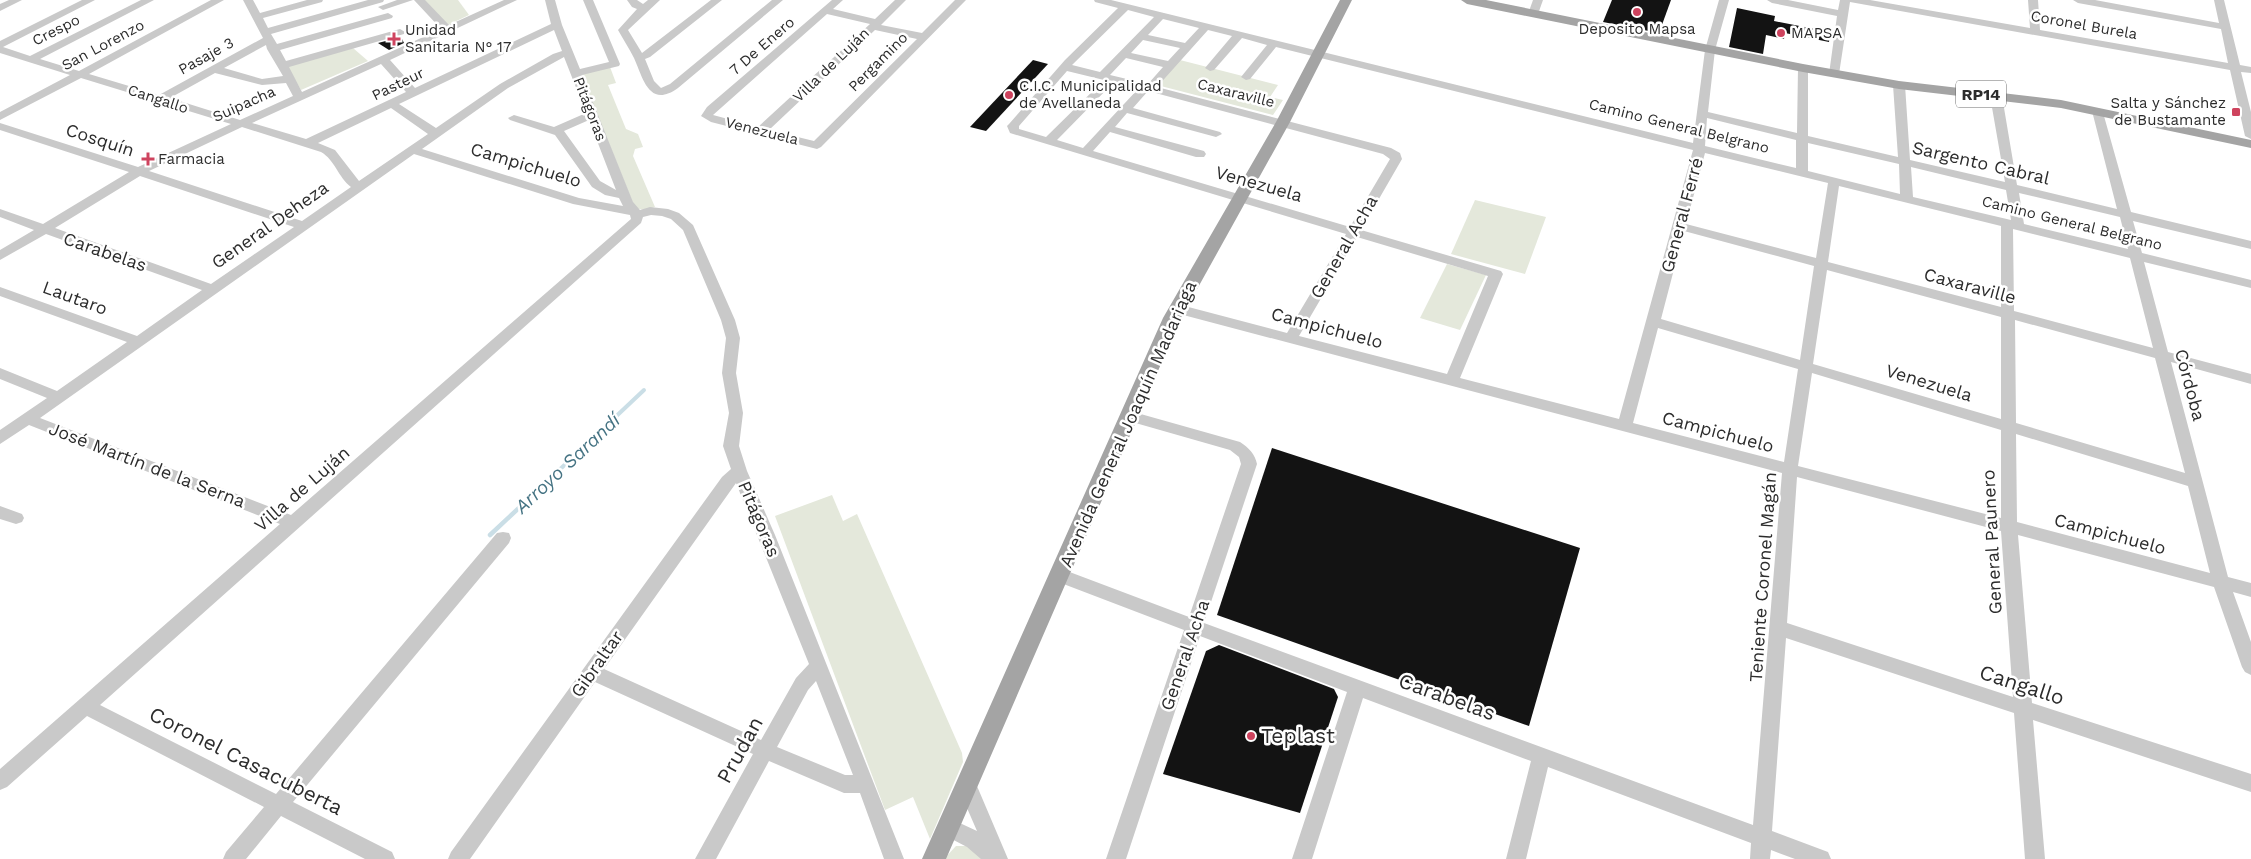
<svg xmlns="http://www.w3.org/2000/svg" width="2251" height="859" viewBox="0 0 2251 859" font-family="'Work Sans',sans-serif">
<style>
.green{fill:#e4e8db}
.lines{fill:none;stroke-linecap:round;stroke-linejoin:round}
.stream-far1{stroke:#cadee6;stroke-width:4}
.stream{stroke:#cadee6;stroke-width:4.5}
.building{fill:#131313}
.minor{fill:#c9c9c9;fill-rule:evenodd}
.major{fill:#a4a4a4;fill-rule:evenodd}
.poi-dot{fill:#ce435e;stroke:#fff;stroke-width:2}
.labels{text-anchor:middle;stroke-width:5;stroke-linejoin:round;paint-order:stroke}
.far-street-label{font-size:15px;fill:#2c2c2c;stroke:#fff}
.far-poi-label{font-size:15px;fill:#2c2c2c;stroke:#fff;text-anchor:start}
.shield{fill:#fff;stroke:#6b6b6b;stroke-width:1}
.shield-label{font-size:16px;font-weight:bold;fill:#2c2c2c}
.street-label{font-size:18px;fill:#2c2c2c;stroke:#fff}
.water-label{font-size:19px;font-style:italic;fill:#457383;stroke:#fff}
.near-street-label{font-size:21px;fill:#2c2c2c;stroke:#fff}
.near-poi-label{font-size:21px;fill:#2c2c2c;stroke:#fff;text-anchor:start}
</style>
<rect width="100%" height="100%" fill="#fff"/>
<g class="green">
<path d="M423 0H458L469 15 448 25Z"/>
<path d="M353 48 368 61 301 90 287 66Z"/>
<path d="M1176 59 1278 85 1270 97 1283 100 1273 115 1153 84Z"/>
<path d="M610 67 616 83 608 85 626 129 638 134 643 147 635 149 633 156 655 207 644 210 635 208 581 74Z"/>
<path d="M1475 200 1546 217 1525 274 1451 254Z"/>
<path d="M1447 264 1486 275 1460 330 1420 318Z"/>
<path d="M832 495 843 521 857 514 962 753 963 762 930 839 913 797 885 810 775 516Z"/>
<path d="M956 846H966L985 859H944Z"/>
</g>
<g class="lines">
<path class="stream-far1" d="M520 507 644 390"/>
<path class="stream" d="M490 535 521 506"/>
</g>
<g class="building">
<path d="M1612 0H1671L1659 33 1603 22Z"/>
<path d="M1737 8 1775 16 1774 21 1830 32 1829 42 1785 33 1784 39 1766 35 1763 54 1729 47Z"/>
<path d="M401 37 404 43 389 50 378 43Z"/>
<path d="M1033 60 1048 64 986 131 970 127Z"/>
<path d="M1272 448 1580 548 1529 726 1217 615Z"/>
<path d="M1219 645 1334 689 1338 697 1300 813 1163 774 1206 651Z"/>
</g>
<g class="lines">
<g class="minor">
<path d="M9 0H22L0 11V4Z"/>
<path d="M82 0H95L3 47 30 56 141 0H154L40 59 79 71 211 0H224L89 74 159 95 263 38 243 0H253L260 13 307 0H323L322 2 263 18 268 28 368 0H384L383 2 271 34 277 44 388 13 393 16 392 18 280 50 286 61 400 29 405 32 404 34 289 67 302 92 441 29 414 0H425L449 25 504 0H517L390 60 415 88 551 24 545 0H555L562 25 580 69 609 62 583 0H593L620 64 619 66 582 75 633 202 640 210 650 207 668 209 679 213 693 225 735 320 740 338 736 373 743 413 739 446 747 471 775 535 904 859H884L860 793H844L769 761 716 859H695L753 754 595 682 470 859H448L451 852 722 477 731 469 723 446 729 413 722 373 726 338 721 320 683 230 671 219 662 216 651 215 643 217 641 223 100 705 276 794 497 533 503 532 509 533 511 538 509 543 293 802 392 852 395 859H365L281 816 246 859H223L226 852 264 807 87 716 7 787 0 790V769L280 524 29 425 0 444V430L47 398 0 379V368L57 391 127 342 0 296V287L137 336 202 290 46 234 0 260V250L34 230 0 217V209L43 224 129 172 0 130V123L138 167 231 124 81 78 0 120V112L70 75 0 53V41ZM554 30 562 51 553 54 500 84 436 128 399 104ZM266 45 267 49 283 76 262 79 224 68ZM564 57 586 113 554 127 514 115 508 118 510 120 555 135 592 187 605 195 619 198 623 206 579 198 422 149 508 88ZM381 64 406 92 306 139 252 123ZM215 73 262 85 286 83 293 96 240 120 170 98ZM391 108 428 134 359 181 335 150 318 143ZM589 120 616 190 600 181 564 131ZM242 127 321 152C335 160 338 177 351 187L302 221 149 171ZM414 154 573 204 630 215 631 219 291 515 40 418ZM140 176 294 227 211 284 55 228ZM736 483 809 664 796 678 761 740 604 669ZM816 681 853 775H845L777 747 808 690Z"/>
<path d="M397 0H413L383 10 378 7Z"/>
<path d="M627 0H637L643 4 648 0H660L628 30 642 53 711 0H722L650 57 645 59 654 81 661 88 670 84 772 0H783L678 88C649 109 643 78 634 58 629 48 623 39 618 30L637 9 632 7Z"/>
<path d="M832 0H843L833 9 875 19 895 0H906L881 25 922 33 955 0H966L821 147 817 149 711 122 701 116 707 107ZM827 14 870 24 758 127 713 115ZM875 30 917 39 814 141 769 130Z"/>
<path d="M1094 0H1111L1693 143 1705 50 1719 0H1729L1715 50 1708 112 1797 133 1798 68 1803 65 1808 68V136L1898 157 1893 85 1899 82 1905 85 1910 160 2005 182 1990 96 1996 93 2002 96 2017 185 2117 209 2092 111 2094 109H2102L2131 212 2251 241V249L2133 221 2142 253 2251 280V288L2144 262 2168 352 2251 374V384L2171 362 2228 577 2251 583V597L2233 592 2251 642V675L2245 672 2242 667 2214 587 2018 535 2032 703 2251 774V792L2033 720 2045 859H2025L2014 713 1786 638 1772 831 1828 852 1831 859H1795L1771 850 1770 859H1750L1751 843 1548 767 1526 859H1506L1531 761 1363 698 1312 859H1292L1347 692 1200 636 1126 859H1106L1184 630 1053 580 1051 575 1053 570 1059 568 1189 617 1241 464 1239 457 1230 450 1125 420 1123 416 1125 412 1130 411 1240 442C1249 448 1255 454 1257 464L1204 623 1753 825 1782 473 1172 312 1170 309 1172 306 1177 304 1287 333 1346 234 1010 133 1007 126 1009 124 1065 60 1118 8 1095 2ZM1128 10 1154 17 1100 72 1072 65ZM1163 19 1199 28 1185 43 1148 35ZM1208 30 1232 36 1205 68 1210 71 1214 70 1242 38 1267 45 1241 77 1246 80 1250 79 1276 47 1693 150 1619 419 1460 378 1503 274 1501 271 1361 230 1402 159 1400 153 1391 148 1157 87ZM1143 40 1180 48 1168 61 1131 53ZM1126 58 1163 67 1148 84 1110 75ZM1067 71 1104 80 1046 137 1019 129V126ZM1114 82 1138 89 1083 148 1057 140ZM1148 91 1383 154 1390 159 1350 227 1093 151 1110 132 1196 157H1204L1206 154 1204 151 1115 127 1127 113 1216 137 1222 134 1220 132 1133 108ZM1707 118 1796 140V168L1705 146ZM1808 143 1899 164 1900 194 1808 171ZM1705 153 1828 183 1816 258 1686 224ZM1911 167 2006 190 2011 220 1913 197ZM1839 186 2001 226V307L1828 262ZM2019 193 2120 217 2128 249 2024 224ZM2013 229 2130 258 2153 348 2014 311ZM1684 231 1814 266 1800 360 1661 319ZM1357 237 1488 276 1447 374 1299 336ZM1827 270 2001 317V419L1813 364ZM2015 320 2155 358 2185 473 2016 423ZM1658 328 1798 369 1784 462 1633 423ZM1812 373 2001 430V518L1798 466ZM2016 434 2188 486 2210 573 2017 522ZM1797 477 2001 531 2013 697 1787 623Z"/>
<path d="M1533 0H1543L1538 14 1533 17 1528 14Z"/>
<path d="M1767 0H1788L1838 10 1840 0H1870L2030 28 2028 0H2038L2040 30 2228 63 2221 29 2078 3 2073 0H2095L2219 23 2214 0H2224L2240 65 2251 67V73L2241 72 2251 112V139L2245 136 2230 70 1850 2 1839 74 1834 77 1829 74 1837 16 1772 3Z"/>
<path d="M0 506 22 514 24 518 22 522 16 524 0 519Z"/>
<path d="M967 776 974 779 1008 859H981L967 847 942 834 939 827 942 820 949 818 977 831 957 785 960 779Z"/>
</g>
<g class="major">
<path d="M1340 0H1352L1290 122 1181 318 946 859H922L1163 318 1276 122Z"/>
<path d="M1461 0H1486L1803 64 1899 81 2061 100 2251 140V148L2061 108 1899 89 1803 72 1467 4Z"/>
</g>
</g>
<g class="poi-dot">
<circle cx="1637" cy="12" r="5"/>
<circle cx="1781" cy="33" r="5"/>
<path d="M391.5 31.5h5v5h5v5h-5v5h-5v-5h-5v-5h5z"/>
<circle cx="1009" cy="95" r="5"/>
<rect x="2231" y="107" width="10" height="10" rx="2.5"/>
<path d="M145.5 151.5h5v5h5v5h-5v5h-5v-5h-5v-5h5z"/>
<circle cx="1251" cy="736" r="5"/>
</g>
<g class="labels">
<g class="far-street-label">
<text transform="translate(2084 25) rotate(10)" y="5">Coronel Burela</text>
<text transform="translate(56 30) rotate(-27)" y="5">Crespo</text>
<text transform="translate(103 45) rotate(-28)" y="5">San Lorenzo</text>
<text transform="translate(762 46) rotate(-41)" y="5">7 De Enero</text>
<text transform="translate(206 56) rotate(-29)" y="5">Pasaje 3</text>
<text transform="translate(878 62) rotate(-45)" y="5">Pergamino</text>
<text transform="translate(831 65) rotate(-44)" y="5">Villa de Luján</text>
<text transform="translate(398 84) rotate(-26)" y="5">Pasteur</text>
<text transform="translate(1236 93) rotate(14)" y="5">Caxaraville</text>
<text transform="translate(158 99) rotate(18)" y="5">Cangallo</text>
<text transform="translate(244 104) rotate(-24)" y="5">Suipacha</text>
<text transform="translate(590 109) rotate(69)" y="5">Pitágoras</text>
<text transform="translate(1679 126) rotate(14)" y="5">Camino General Belgrano</text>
<text transform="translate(762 131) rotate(14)" y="5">Venezuela</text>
<text transform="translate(2072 223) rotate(14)" y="5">Camino General Belgrano</text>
</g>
<g class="far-poi-label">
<text x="1637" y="34" text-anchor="middle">Deposito Mapsa</text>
<text x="405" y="35">Unidad<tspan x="405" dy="17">Sanitaria N° 17</tspan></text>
<text x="1791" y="38">MAPSA</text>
<text x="1019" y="91">C.I.C. Municipalidad<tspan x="1019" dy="17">de Avellaneda</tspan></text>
<text x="2226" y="108" text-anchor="end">Salta y Sánchez<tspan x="2226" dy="17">de Bustamante</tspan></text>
<text x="158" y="164">Farmacia</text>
</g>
<rect class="shield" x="1956" y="80.5" width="50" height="27" rx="4"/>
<g class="shield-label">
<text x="1981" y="100">RP14</text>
</g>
<g class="street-label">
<text transform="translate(100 140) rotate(18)" y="6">Cosquín</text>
<text transform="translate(1981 163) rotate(13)" y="6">Sargento Cabral</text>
<text transform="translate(526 165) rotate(17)" y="6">Campichuelo</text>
<text transform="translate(1259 184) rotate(16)" y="6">Venezuela</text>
<text transform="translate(1682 215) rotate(-75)" y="6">General Ferré</text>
<text transform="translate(270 225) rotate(-35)" y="6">General Deheza</text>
<text transform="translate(1344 247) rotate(-60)" y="6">General Acha</text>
<text transform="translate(105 252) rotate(19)" y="6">Carabelas</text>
<text transform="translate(1970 286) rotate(15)" y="6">Caxaraville</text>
<text transform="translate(75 298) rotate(20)" y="6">Lautaro</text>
<text transform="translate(1327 328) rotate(15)" y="6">Campichuelo</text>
<text transform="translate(1929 383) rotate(17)" y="6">Venezuela</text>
<text transform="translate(2190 385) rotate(75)" y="6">Córdoba</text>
<text transform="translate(1128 424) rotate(-66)" y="6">Avenida General Joaquín Madariaga</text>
<text transform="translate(1718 432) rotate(15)" y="6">Campichuelo</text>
<text transform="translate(147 465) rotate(21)" y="6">José Martín de la Serna</text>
<text transform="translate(302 489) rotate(-41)" y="6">Villa de Luján</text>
<text transform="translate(759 519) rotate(67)" y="6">Pitágoras</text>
<text transform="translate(2110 534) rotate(15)" y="6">Campichuelo</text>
<text transform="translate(1992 542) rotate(-93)" y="6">General Paunero</text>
<text transform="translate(1763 577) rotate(-86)" y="6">Teniente Coronel Magán</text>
<text transform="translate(1185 655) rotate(-71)" y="6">General Acha</text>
<text transform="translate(597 664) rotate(-55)" y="6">Gibraltar</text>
</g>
<g class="water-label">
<text transform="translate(567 463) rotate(-43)" y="7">Arroyo Sarandí</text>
</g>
<g class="near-street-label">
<text transform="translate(2022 685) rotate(18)" y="7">Cangallo</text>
<text transform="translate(1447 697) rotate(20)" y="7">Carabelas</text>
<text transform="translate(740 750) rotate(-61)" y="7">Prudan</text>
<text transform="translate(246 761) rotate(27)" y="7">Coronel Casacuberta</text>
</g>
<g class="near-poi-label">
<text x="1261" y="743">Teplast</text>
</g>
</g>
</svg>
